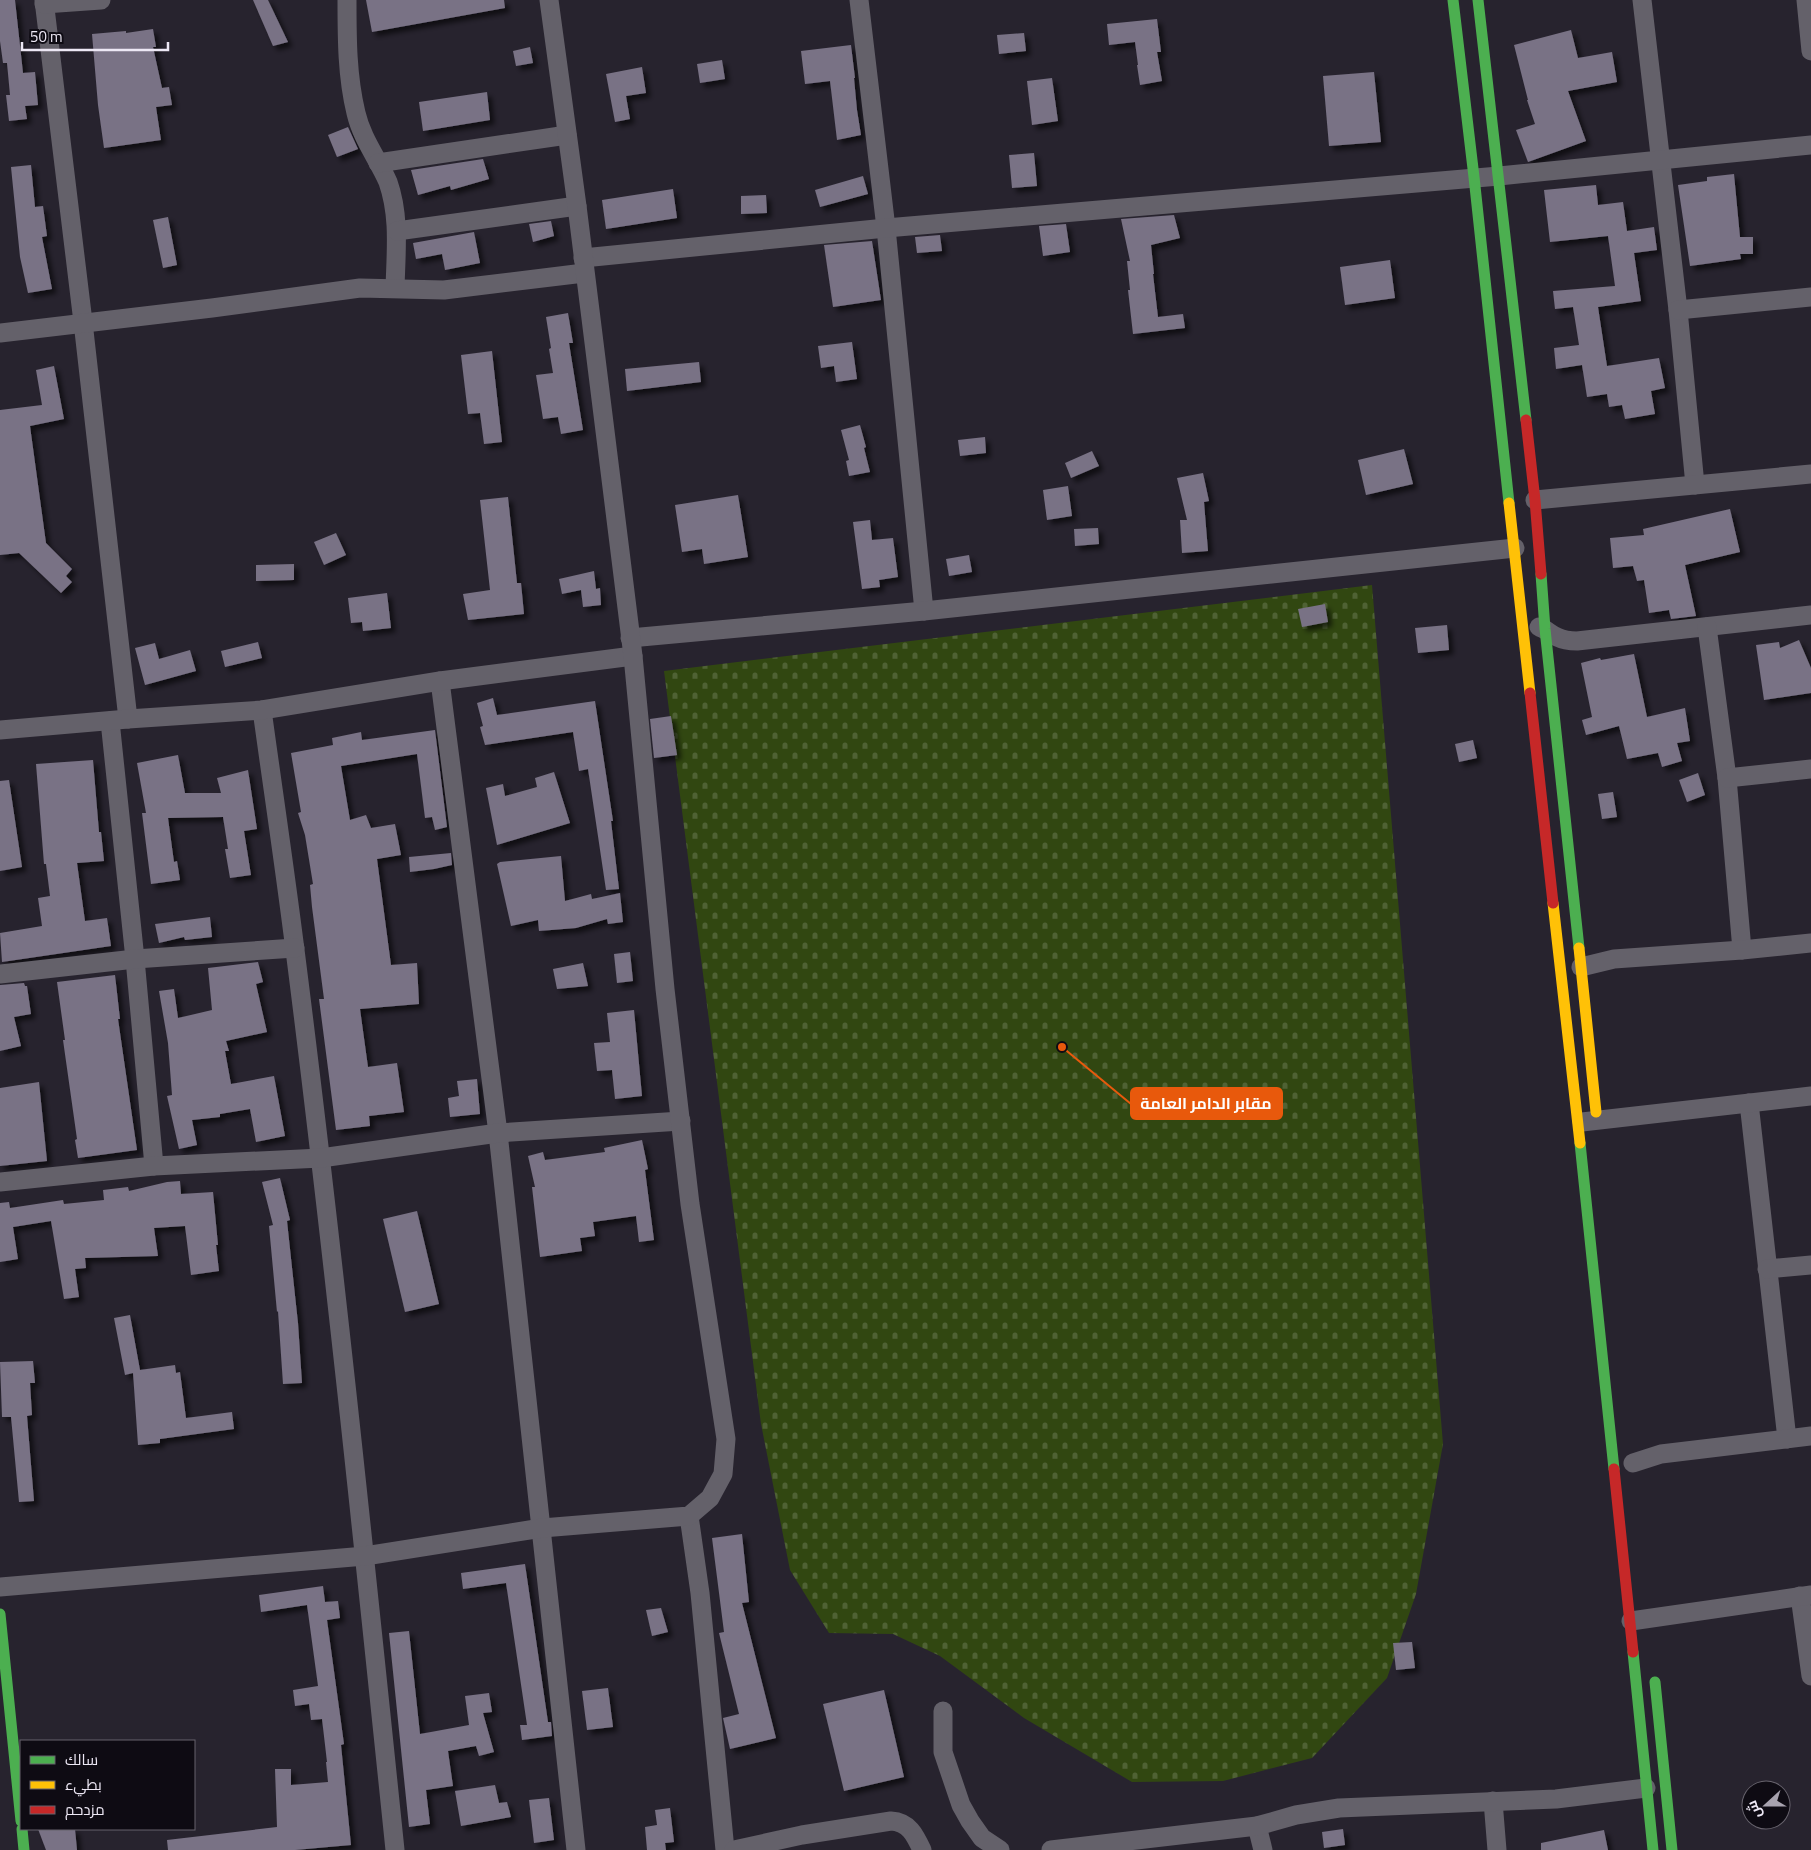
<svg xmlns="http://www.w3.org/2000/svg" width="1811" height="1850" viewBox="0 0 1811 1850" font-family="'Titillium Web',Cairo,sans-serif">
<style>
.cemetery{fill:url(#cemetery-stones)}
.building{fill:#797285;filter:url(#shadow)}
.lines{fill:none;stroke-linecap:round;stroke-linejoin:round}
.street{stroke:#64616a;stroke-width:19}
.fast{stroke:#4caf50;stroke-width:11}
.slow{stroke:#ffc107;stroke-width:11}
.jam{stroke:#c62828;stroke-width:11}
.leader{fill:none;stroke:#e8590c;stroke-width:2}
.callout-dot{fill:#e8590c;stroke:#0e0b13;stroke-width:2}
.callout{fill:#e8590c;stroke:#e8590c;stroke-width:2}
.callout-label{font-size:16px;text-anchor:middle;font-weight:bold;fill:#fff}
</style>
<defs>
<pattern id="cemetery-stones" width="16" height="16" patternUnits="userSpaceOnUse" patternTransform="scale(1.25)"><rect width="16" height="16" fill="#314711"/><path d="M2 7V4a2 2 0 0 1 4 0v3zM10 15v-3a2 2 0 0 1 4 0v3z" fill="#4f6234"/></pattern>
<filter id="shadow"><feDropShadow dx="4.5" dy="4.5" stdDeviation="2.5" flood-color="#0009"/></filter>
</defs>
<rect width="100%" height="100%" fill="#27232e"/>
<path class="cemetery" d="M1372 585 1443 1444 1416 1594 1387 1678 1312 1758 1223 1781 1132 1782 1024 1718 940 1656 893 1634 829 1633 790 1570 761 1424 664 671Z"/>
<g class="building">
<path d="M0 0H15L23 73 35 72 38 105 25 106 27 119 9 121 6 95H10L7 63H3L0 41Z"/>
<path d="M253 0H268L288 42 273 46Z"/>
<path d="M366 0H504L505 8 372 32Z"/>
<path d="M1157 19 1161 52H1157L1162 81 1140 85 1137 65H1138L1135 42 1109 45 1107 24Z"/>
<path d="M153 29 156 47H153L162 88 169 87 172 105 156 107 161 140 104 148 98 105 92 34 126 31V33Z"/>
<path d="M1571 30 1578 58 1612 52 1617 82 1568 91 1586 141 1528 162 1516 130 1535 124 1527 100H1528L1514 45Z"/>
<path d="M1024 33 1026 51 999 54 997 35Z"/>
<path d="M851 45 855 78H854L857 110 861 135 837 140 830 81 805 84 801 51Z"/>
<path d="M530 47 533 63 516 66 513 51Z"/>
<path d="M722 60 725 79 700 83 697 64Z"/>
<path d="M642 67 646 93 626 96 630 119 615 122 606 74Z"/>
<path d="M1374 72 1381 142 1329 146 1323 76Z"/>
<path d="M1052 78 1058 121 1032 125 1027 81Z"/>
<path d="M487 92 490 120 423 131 419 102Z"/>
<path d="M348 127 358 149 337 157 328 135Z"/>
<path d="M1034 153 1037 186 1012 188 1009 155Z"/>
<path d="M483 159 489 179 451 190 450 186 418 195 411 170Z"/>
<path d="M31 165 35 207 43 206 47 236 42 237 52 289 28 293 20 257 11 167Z"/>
<path d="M1734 174 1740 237H1753V254H1740L1741 259 1690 266 1678 185 1707 181V177Z"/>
<path d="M863 176 868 194 820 207 815 190Z"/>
<path d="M1596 185 1598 205 1623 202 1627 231 1654 227 1657 250 1634 253 1641 301 1598 307 1607 366 1659 358 1665 388 1651 391 1655 414 1625 419 1622 405 1609 407 1607 394 1587 397 1582 365 1556 369 1554 348 1579 345 1573 307 1555 309 1553 291 1615 286 1608 236 1550 242 1544 190Z"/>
<path d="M673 189 677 218 606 229 602 200Z"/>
<path d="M766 195 767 213 741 214V196Z"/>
<path d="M1174 215 1180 238 1151 245 1154 274H1153L1158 317 1183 314 1185 328 1133 334 1128 290H1130L1127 261H1130L1121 219Z"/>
<path d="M168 217 177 265 163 268 153 220Z"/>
<path d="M551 221 554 236 533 242 529 224Z"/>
<path d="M1066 224 1070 252 1043 256 1039 226Z"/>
<path d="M474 232 480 263 445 270 442 254 416 259 413 243Z"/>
<path d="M940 235 942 251 917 253 915 237Z"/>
<path d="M872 241 881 300 833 307 824 245Z"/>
<path d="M1390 260 1395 298 1345 305 1340 267Z"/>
<path d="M568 313 573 343H569L583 430 561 434 558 417 543 419 536 375 553 373 549 349 551 348 546 317Z"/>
<path d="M852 342 857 379 836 382 834 366 821 368 818 346Z"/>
<path d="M492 351 502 442 484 444 480 413 468 414 461 355Z"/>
<path d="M699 362 701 382 627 391 625 369Z"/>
<path d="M54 366 64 419 30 426 46 543 72 569 66 576 72 582 61 593 19 553 0 555V410L42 405 36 370Z"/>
<path d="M860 425 866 447 864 448 870 472 849 476 846 461 849 460 841 430Z"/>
<path d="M985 437 986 453 960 456 958 440Z"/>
<path d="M1404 449 1413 484 1366 495 1358 460Z"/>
<path d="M1092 451 1099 466 1071 478 1065 463Z"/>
<path d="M1203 473 1209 501 1204 502 1208 551 1182 553 1180 520H1187L1177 478Z"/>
<path d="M1068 486 1072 516 1047 520 1043 490Z"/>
<path d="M738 495 748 557 704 564 702 549 682 552 675 505Z"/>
<path d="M508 497 517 583H521L524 614 468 620 463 594 490 590 480 500Z"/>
<path d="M1730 509 1740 552 1685 565 1696 616 1671 619 1669 610 1649 613 1644 580 1637 581 1633 566 1613 568 1610 538 1644 535 1643 529Z"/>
<path d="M870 520 872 540 893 538 898 577 879 580 880 587 862 589 853 522Z"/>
<path d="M1098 528 1099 544 1075 546 1074 529Z"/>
<path d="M336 533 346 555 324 565 314 542Z"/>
<path d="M969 555 972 572 949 576 946 559Z"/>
<path d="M294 564V580L256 581V565Z"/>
<path d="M594 571 596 589 600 588 601 605 583 607 581 590 562 594 559 579Z"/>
<path d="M387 593 391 628 363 631 362 622 351 623 348 598Z"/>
<path d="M1325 604 1328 622 1302 627 1298 609Z"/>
<path d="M1447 625 1449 650 1418 653 1415 628Z"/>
<path d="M1799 640 1811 668V693L1764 700 1756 645 1779 642 1780 648Z"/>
<path d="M258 642 262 658 225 667 221 651Z"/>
<path d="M155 643 159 659 190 650 196 671 145 685 135 648Z"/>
<path d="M1634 654 1647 717 1685 708 1690 741 1677 743 1682 761 1662 767 1658 753 1627 759 1619 726 1586 735 1582 720 1592 717 1581 663 1600 658 1601 660Z"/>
<path d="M493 698 497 715 595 701 613 821H611L619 889 606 890 588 769 579 771 573 732 485 745 480 727 483 726 477 703Z"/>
<path d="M671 716 677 755 654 758 650 719Z"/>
<path d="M435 730 447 827 435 830 432 817 425 818 417 754 341 766 350 820 366 815 371 828 395 824 401 855 377 859 391 965 417 963 419 1004 360 1009 368 1067 397 1063 404 1112 369 1116 370 1126 336 1130 319 999H324L312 907 310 885 313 884 305 835 298 813 301 812 291 753 333 745 332 738 361 732 362 740Z"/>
<path d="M1473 740 1477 758 1459 762 1455 744Z"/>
<path d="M178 755 185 793H221L217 778 248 770 257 829 244 831 251 875 230 878 225 849H228L223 817 168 818 174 862 177 861 180 880 151 884 142 813H146L137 763Z"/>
<path d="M93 760 99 832H101L104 861 77 863 85 921 107 918 111 946 2 962 0 933 42 926 38 898 50 896 46 864H44L36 764Z"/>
<path d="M554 772 570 823 497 845 486 788 503 784 505 796 537 787 535 778Z"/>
<path d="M1698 773 1705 795 1687 802 1679 780Z"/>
<path d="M9 780 22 867 0 871V781Z"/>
<path d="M1613 792 1617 817 1602 819 1598 794Z"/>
<path d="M451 853 452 865 434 869 410 872 409 857Z"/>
<path d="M561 856 565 901 591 894 592 899 620 893 623 922 608 924 607 919 576 928 539 931 538 920 511 926 497 864 500 862Z"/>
<path d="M210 917 212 937 185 940 184 937 159 943 155 924Z"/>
<path d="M630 952 633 981 617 983 614 954Z"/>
<path d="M258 962 263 982 256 984 267 1032 226 1041 229 1051H225L231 1084 274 1076 285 1136 256 1142 250 1109 220 1114V1117L192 1120 197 1145 179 1149 167 1096 172 1095 168 1043 159 991 174 989 178 1018 212 1010 208 968Z"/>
<path d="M583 963 588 986 557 989 553 969Z"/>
<path d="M115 975 120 1019H118L137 1150 78 1158 75 1140 77 1139 63 1040H65L57 982Z"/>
<path d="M24 983 25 986H27L31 1014 14 1017 21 1046 0 1051V985Z"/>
<path d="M634 1010 642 1096 615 1099 612 1070 597 1071 594 1043 610 1042 607 1013Z"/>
<path d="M477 1079 480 1114 450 1117 448 1098 459 1096 457 1081Z"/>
<path d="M39 1082 47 1161 0 1166V1088Z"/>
<path d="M642 1140 648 1169 645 1170 654 1240 639 1242 636 1216 593 1222 595 1236 580 1238 582 1251 540 1257 532 1187H535L528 1156 543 1152 545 1160 605 1152 604 1148Z"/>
<path d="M280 1178 290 1220 287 1221 298 1323 302 1383 283 1384 278 1311 277 1312 269 1226 273 1225 262 1182Z"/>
<path d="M180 1181 181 1194 213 1192 218 1245H216L219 1271 191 1275 185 1226 154 1228 158 1256 85 1258 86 1268 75 1269 79 1297 64 1299 51 1221 13 1227 18 1259 0 1262V1203L9 1202 10 1208 63 1200 64 1204 104 1200 103 1190 128 1187 129 1191 167 1182Z"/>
<path d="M417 1211 439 1304 405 1312 383 1219Z"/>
<path d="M130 1315 140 1370 175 1365 176 1373 180 1372 186 1418 232 1412 234 1429 160 1439V1443L138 1445 133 1373 125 1375 114 1318Z"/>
<path d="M33 1361 35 1383H30L32 1415 27 1416 34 1501 19 1502 11 1417H2L0 1362Z"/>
<path d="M742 1534 749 1602 742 1603 776 1738 730 1749 723 1718 739 1714 719 1633 724 1632 712 1538Z"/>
<path d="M525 1564 548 1722H551L552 1736 522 1740 520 1725H527L506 1583 463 1589 461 1573Z"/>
<path d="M323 1586 325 1602 338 1601 340 1618 327 1620 344 1744 341 1745 351 1845 295 1850H168L167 1840 277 1827 275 1769H291V1785L328 1782 326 1762H327L322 1719 311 1720 309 1704 295 1706 293 1690 318 1686 307 1605 261 1612 259 1595Z"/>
<path d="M661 1608 668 1632 652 1636 646 1610Z"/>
<path d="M409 1631 420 1734 469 1725 465 1696 489 1693 492 1712 483 1713 494 1752 479 1756 476 1746 448 1751 453 1786 426 1790 430 1824 409 1827 389 1633Z"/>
<path d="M1412 1642 1415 1668 1396 1670 1393 1643Z"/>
<path d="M608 1688 613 1727 587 1730 582 1691Z"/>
<path d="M884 1690 904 1777 844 1791 823 1704Z"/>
<path d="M495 1785 499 1803 507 1802 511 1817 461 1826 455 1791Z"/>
<path d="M549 1798 554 1840 534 1843 529 1800Z"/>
<path d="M670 1808 674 1842 665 1843 666 1850H647L645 1827 657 1825 655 1810Z"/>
<path d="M38 1829H75L77 1850H46Z"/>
<path d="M1343 1829 1345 1845 1324 1848 1322 1832Z"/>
<path d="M1604 1830 1608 1850H1541V1843Z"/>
</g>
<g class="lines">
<g class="street">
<path d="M44 0 83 322 128 719"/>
<path d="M347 0C347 38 347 76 356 113 362 139 378 159 388 182 400 216 396 252 395 288"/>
<path d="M859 0 886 228 924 611"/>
<path d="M1642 0 1678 310 1695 485"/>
<path d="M1806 0 1811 51"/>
<path d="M44 4 101 0"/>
<path d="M378 163 567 135"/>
<path d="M397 231 577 206"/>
<path d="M583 258 886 228 1499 176 1811 145"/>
<path d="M1678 310 1811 297"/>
<path d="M0 333 212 308 360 288 444 290 584 273"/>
<path d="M1535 500 1811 474"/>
<path d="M1539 627C1546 629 1550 634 1557 637 1563 640 1570 641 1577 641L1811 615"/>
<path d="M1707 627 1727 778 1742 950"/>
<path d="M630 638 924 611 1515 548"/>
<path d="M440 681 498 1133 576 1850"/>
<path d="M262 710C273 790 285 870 295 950 333 1249 364 1550 395 1850"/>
<path d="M110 721 135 959 154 1166"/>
<path d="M0 730 128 719 262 710 440 681 633 656"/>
<path d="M1727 778 1811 769"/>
<path d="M1581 967 1614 959 1742 950 1811 943"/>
<path d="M0 974 135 959 295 948"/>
<path d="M1749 1103 1787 1439"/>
<path d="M1582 1122 1811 1096"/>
<path d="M0 1182 154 1166 321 1158 498 1133 681 1121"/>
<path d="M1767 1269 1811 1265"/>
<path d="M1633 1463 1661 1454 1811 1436"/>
<path d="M689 1516 700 1593 725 1850"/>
<path d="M0 1587 365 1556 542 1528 689 1516 710 1498 723 1474 726 1439 690 1204 665 989 633 656 577 206 549 0"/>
<path d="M1800 1596 1811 1676"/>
<path d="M1631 1621 1811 1595"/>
<path d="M943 1711V1752L961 1805 970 1821 982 1838 1000 1850"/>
<path d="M1493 1801 1497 1850"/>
<path d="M1257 1826 1263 1850"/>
<path d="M734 1850 802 1835 891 1821C909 1822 915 1835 922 1850"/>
<path d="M1051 1850 1257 1826 1296 1815 1339 1808 1556 1799 1646 1788"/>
</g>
<g class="fast">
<path d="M1453 0 1474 177 1509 503"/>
<path d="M1478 0 1526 420"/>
<path d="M1541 574 1545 629 1579 948"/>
<path d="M1580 1143 1614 1469"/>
<path d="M0 1614 21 1821"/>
<path d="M1633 1652 1653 1850"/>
<path d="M1655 1682 1672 1850"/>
<path d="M22 1829 24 1850"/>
</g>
<g class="slow">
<path d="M1509 503 1530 693"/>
<path d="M1553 903 1580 1143"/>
<path d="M1579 948 1596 1112"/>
</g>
<g class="jam">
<path d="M1526 420 1535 500 1541 574"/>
<path d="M1530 693 1553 903"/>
<path d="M1614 1469 1633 1652"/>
</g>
</g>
<path class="leader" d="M1062 1047L1131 1104"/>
<circle class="callout-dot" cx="1062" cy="1047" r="5"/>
<rect class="callout" x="1131" y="1088" width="151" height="31" rx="5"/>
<g class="callout-label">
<text x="1206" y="1109">مقابر الدامر العامة</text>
</g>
<rect x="20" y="1740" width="175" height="90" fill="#0e0b13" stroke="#67636d"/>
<rect x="30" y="1756" width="25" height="8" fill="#4caf50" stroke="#67636d"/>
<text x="65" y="1765" font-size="15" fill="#ede8f5">سالك</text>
<rect x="30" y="1781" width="25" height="8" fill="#ffc107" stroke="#67636d"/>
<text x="65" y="1790" font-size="15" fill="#ede8f5">بطيء</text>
<rect x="30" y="1806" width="25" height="8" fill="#c62828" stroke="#67636d"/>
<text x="65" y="1815" font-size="15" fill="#ede8f5">مزدحم</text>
<g transform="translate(1766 1805) rotate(249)"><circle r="24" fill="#0e0b13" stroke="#67636d"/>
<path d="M0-4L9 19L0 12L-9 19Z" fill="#a8a3af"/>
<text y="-8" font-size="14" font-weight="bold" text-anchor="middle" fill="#ede8f5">ش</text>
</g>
<path d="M22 42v8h146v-8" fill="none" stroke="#ede8f5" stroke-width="2.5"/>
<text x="30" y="42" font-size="15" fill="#ede8f5" stroke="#0e0b13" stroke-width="4" paint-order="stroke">50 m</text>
</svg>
